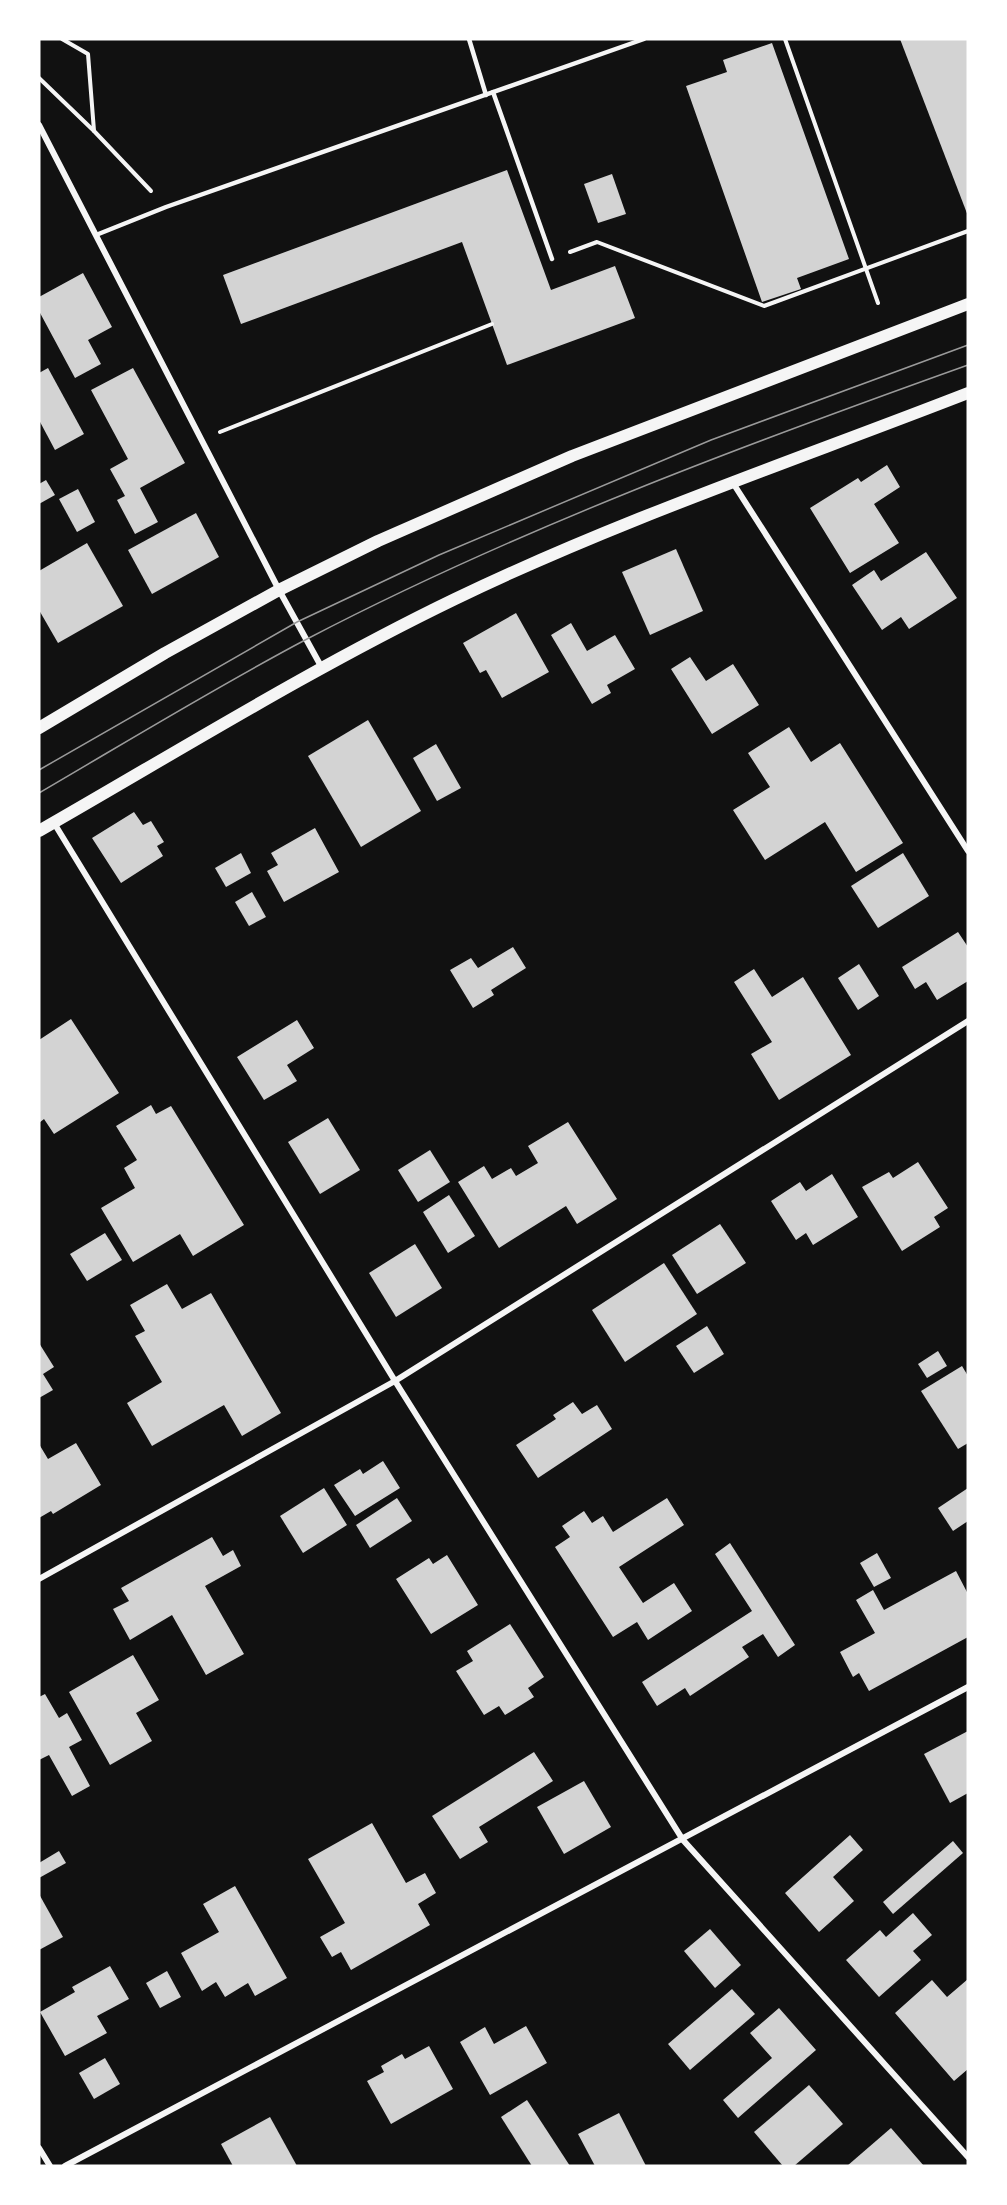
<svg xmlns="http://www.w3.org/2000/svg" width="1007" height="2205" viewBox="0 0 1007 2205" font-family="'IBM Plex Sans',sans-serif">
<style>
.building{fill:#d3d3d3}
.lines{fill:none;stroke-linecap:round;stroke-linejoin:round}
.path{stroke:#f5f5f5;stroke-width:4}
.service{stroke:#f5f5f5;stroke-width:4.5}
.minor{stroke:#f5f5f5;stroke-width:6}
.secondary{stroke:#f5f5f5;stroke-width:12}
.tram{stroke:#9a9a9a;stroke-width:1.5}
</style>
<rect width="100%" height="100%" fill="#111"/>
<g class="building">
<path d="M900 39H968V216Z"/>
<path d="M772 43 849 259 797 278 801 289 762 302 686 86 727 72 723 60Z"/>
<path d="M507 170 551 290 615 266 635 318 507 365 462 242 241 324 223 275Z"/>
<path d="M612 174 626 214 598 223 584 184Z"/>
<path d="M83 273 112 327 88 340 101 364 75 378 39 311V297Z"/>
<path d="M48 368 84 434 55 450 39 420V373Z"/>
<path d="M133 368 185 463 140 488 158 522 135 534 117 500 125 496 110 469 128 459 91 390Z"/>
<path d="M887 465 900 487 874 504 899 543 850 573 810 508 858 478 861 482Z"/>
<path d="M46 480 55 495 39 504V484Z"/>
<path d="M78 489 95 522 77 532 59 499Z"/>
<path d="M196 513 219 557 152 594 128 550Z"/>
<path d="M87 543 123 606 58 643 39 610V571Z"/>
<path d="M676 549 703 611 650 635 622 572Z"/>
<path d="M926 552 957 598 909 629 901 617 882 630 852 585 874 570 881 581Z"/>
<path d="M516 613 549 672 502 698 486 670 480 673 463 643Z"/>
<path d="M571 623 587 651 615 635 635 669 607 685 611 693 592 704 551 635Z"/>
<path d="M690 657 706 681 733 664 759 705 712 734 671 669Z"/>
<path d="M368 720 421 811 361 847 308 756Z"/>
<path d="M789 727 811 762 840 743 903 843 856 872 825 822 765 860 733 810 770 787 748 753Z"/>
<path d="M436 744 461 788 437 801 413 758Z"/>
<path d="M134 812 143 825 151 821 164 842 157 846 163 856 121 883 92 838Z"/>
<path d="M315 828 339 872 284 902 267 871 278 865 271 853Z"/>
<path d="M241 853 251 873 226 887 215 868Z"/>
<path d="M903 853 929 896 878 928 851 886Z"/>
<path d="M252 892 266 917 249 926 235 902Z"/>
<path d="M958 932 968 947V981L937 1000 926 982 915 989 902 967Z"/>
<path d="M513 947 526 968 491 990 494 995 473 1008 450 970 471 958 478 968Z"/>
<path d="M859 964 879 996 858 1010 838 978Z"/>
<path d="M754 969 772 997 803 977 851 1055 779 1100 751 1054 772 1042 734 982Z"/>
<path d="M71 1019 119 1093 54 1134 44 1119 39 1123V1040Z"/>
<path d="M297 1020 314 1048 287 1065 297 1081 264 1100 237 1057Z"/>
<path d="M151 1105 156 1114 171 1106 244 1225 193 1256 180 1234 133 1262 101 1208 135 1188 124 1168 137 1160 116 1126Z"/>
<path d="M328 1118 360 1170 320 1194 288 1142Z"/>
<path d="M568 1122 617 1199 577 1224 566 1206 499 1248 458 1182 484 1166 492 1179 511 1168 516 1176 538 1163 528 1146Z"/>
<path d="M430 1150 450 1182 418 1202 398 1170Z"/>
<path d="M918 1162 948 1208 934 1217 940 1227 902 1251 862 1187 889 1172 893 1178Z"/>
<path d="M832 1174 858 1217 813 1245 806 1233 796 1240 771 1201 800 1182 806 1191Z"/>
<path d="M449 1195 475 1236 448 1253 423 1212Z"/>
<path d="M720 1224 746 1263 697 1294 672 1255Z"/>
<path d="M105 1233 122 1260 87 1281 70 1254Z"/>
<path d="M415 1244 442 1288 396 1317 369 1273Z"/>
<path d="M664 1263 697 1314 625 1362 592 1310Z"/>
<path d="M167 1284 182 1309 211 1293 281 1413 242 1436 224 1405 152 1446 127 1403 162 1382 135 1336 145 1331 130 1305Z"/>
<path d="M707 1326 724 1354 694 1373 676 1346Z"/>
<path d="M39 1343 54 1367 43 1374 53 1390 39 1398Z"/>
<path d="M938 1351 947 1366 927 1378 918 1364Z"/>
<path d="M962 1366 968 1376V1443L958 1449 921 1391Z"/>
<path d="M573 1402 582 1414 597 1405 612 1429 538 1478 516 1445 556 1419 553 1415Z"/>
<path d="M76 1443 101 1485 53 1514 51 1511 39 1518V1444L48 1459Z"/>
<path d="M383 1461 400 1488 355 1516 334 1485 360 1469 363 1474Z"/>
<path d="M324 1488 347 1525 303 1553 280 1516Z"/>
<path d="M968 1488V1521L953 1531 938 1508Z"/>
<path d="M397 1498 412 1521 370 1548 356 1525Z"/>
<path d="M667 1498 684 1525 619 1567 643 1603 674 1583 692 1611 648 1640 637 1622 613 1637 555 1547 570 1537 562 1526 584 1511 592 1523 603 1516 613 1532Z"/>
<path d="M212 1537 223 1556 233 1550 241 1566 205 1586 244 1654 206 1675 172 1615 130 1640 113 1609 129 1601 121 1588Z"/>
<path d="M730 1543 795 1645 778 1657 763 1634 742 1647 749 1657 690 1696 685 1688 657 1706 642 1682 752 1611 715 1554Z"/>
<path d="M877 1553 891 1578 874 1587 860 1563Z"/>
<path d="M447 1555 478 1605 431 1634 396 1579 429 1558 433 1564Z"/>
<path d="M956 1571 968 1594V1637L869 1691 859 1673 853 1677 840 1652 875 1633 856 1600 873 1590 884 1610Z"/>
<path d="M510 1624 544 1677 528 1688 534 1697 505 1715 499 1706 484 1715 456 1671 473 1661 467 1651Z"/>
<path d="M133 1655 159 1700 136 1713 152 1741 110 1765 69 1692Z"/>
<path d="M45 1694 59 1718 67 1713 82 1740 69 1747 90 1786 72 1796 49 1755 39 1760V1697Z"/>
<path d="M968 1731V1793L950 1803 924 1754Z"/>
<path d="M534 1752 553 1781 479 1827 488 1842 460 1859 432 1816Z"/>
<path d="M584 1781 611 1827 564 1854 537 1807Z"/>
<path d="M372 1823 406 1883 425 1873 436 1893 418 1904 430 1925 351 1970 341 1952 332 1957 320 1937 345 1923 308 1859Z"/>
<path d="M850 1835 863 1850 833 1877 854 1901 819 1932 785 1893Z"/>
<path d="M953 1841 963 1853 893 1914 883 1902Z"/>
<path d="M59 1851 66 1863 39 1878V1863Z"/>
<path d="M235 1886 287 1978 255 1996 248 1983 225 1997 216 1982 202 1991 181 1953 219 1932 203 1904Z"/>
<path d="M39 1894 63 1937 39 1950Z"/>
<path d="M913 1913 932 1935 913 1951 921 1960 879 1997 846 1960 880 1930 886 1937Z"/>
<path d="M710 1929 741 1965 715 1988 684 1951Z"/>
<path d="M110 1966 129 1999 97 2016 107 2033 65 2056 40 2012 75 1992 72 1987Z"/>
<path d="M167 1971 181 1997 160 2008 146 1983Z"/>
<path d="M968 1979V2069L954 2081 895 2013 932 1980 947 1997Z"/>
<path d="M732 1989 755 2014 690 2070 668 2044Z"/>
<path d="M779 2008 816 2050 738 2118 723 2100 772 2058 750 2033Z"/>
<path d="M526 2026 547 2063 490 2095 460 2042 485 2027 494 2044Z"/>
<path d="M429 2046 453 2089 391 2124 367 2081 384 2072 381 2066 402 2054 405 2059Z"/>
<path d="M105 2058 120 2084 94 2099 79 2073Z"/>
<path d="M809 2085 843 2124 794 2166H783L754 2132Z"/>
<path d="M527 2100 570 2166H532L501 2117Z"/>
<path d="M619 2113 646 2166H595L578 2134Z"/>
<path d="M270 2117 297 2166H233L221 2144Z"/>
<path d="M891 2128 924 2166H847Z"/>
</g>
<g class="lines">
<g class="path">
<path d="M62 39 88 54 94 131 151 191"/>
<path d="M785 39 878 303"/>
<path d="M39 78 94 131"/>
<path d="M570 252 597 242 764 306 968 231"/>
<path d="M220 432 492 324"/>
</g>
<g class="service">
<path d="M469 39 486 95"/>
<path d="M493 92 552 259"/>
<path d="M96 235 166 207 644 39"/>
</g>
<g class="minor">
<path d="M39 125 279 590 322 668"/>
<path d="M733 483 968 851"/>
<path d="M54 823 395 1381 683 1840 968 2157"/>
<path d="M39 1579 395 1381 968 1021"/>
<path d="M39 2148 50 2166"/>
<path d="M65 2166 968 1687"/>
</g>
<g class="secondary">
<path d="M39 728 165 653 279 590 378 541 572 456 968 304"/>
<path d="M39 831C177 752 312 668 455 599 621 519 796 460 968 393"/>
</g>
<g class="tram">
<path d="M39 770 297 622 439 555 711 440 968 345"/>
<path d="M39 793C128 741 216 687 307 639 518 529 744 445 968 365"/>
</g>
</g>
<rect width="1007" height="2205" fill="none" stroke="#ffffff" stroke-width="81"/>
</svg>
